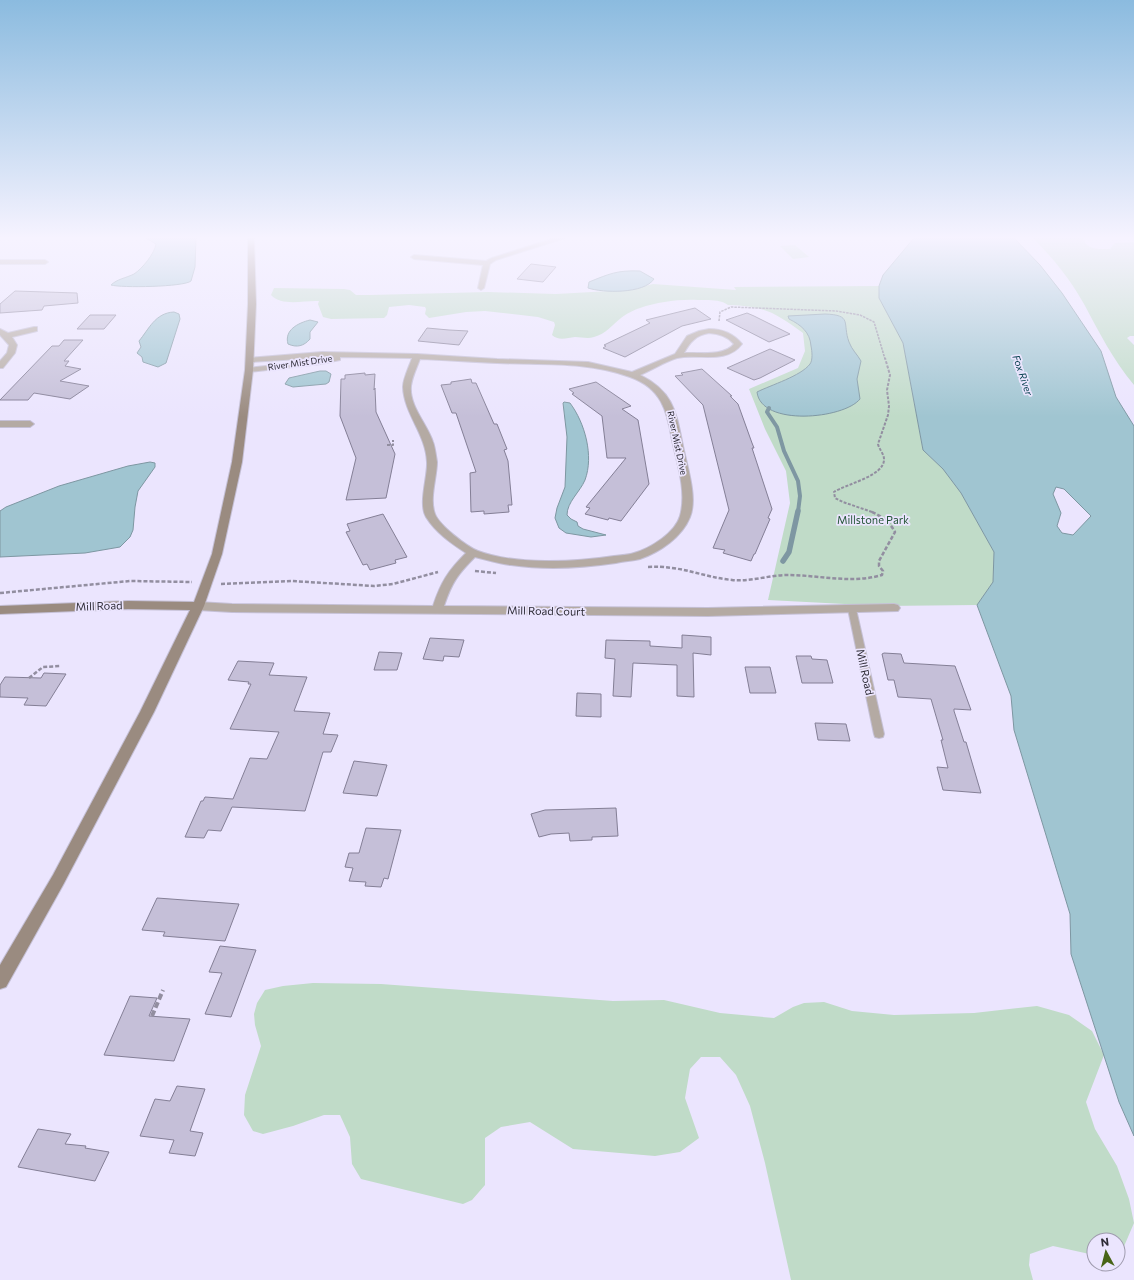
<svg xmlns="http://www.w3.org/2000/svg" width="1134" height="1280" viewBox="0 0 1134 1280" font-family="Commissioner,sans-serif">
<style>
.green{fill:#c0dbc8}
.water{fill:#a0c5d1;stroke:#7e97a2;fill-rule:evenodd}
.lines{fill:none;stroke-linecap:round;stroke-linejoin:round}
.stream-far1{stroke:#7e97a2;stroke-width:4}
.stream{stroke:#7e97a2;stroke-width:5.5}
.building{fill:#c5bfd8;stroke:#847f96}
.lane-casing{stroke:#c5c0d6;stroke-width:2}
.street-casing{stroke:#c5c0d6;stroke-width:2}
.secondary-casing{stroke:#c5c0d6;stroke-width:2}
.path-far3{stroke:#928ea0;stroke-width:1.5;stroke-dasharray:2.5 1;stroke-linecap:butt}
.path-far2{stroke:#928ea0;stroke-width:2;stroke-dasharray:3 1.5;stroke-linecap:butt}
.path-far1{stroke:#928ea0;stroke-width:2.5;stroke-dasharray:4 2;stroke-linecap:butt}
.path{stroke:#928ea0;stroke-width:4;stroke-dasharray:6 3;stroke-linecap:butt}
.lane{fill:#b4aaa3;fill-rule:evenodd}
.street{fill:#b4aaa3;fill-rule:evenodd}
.secondary{fill:#9a8b80;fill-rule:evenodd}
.labels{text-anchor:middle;stroke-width:3.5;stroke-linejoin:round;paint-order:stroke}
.far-street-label{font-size:9px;fill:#2d2b35;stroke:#ebe5fe}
.far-water-label{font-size:10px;font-style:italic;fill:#08414f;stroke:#ebe5fe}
.park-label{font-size:11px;fill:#245537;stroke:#ebe5fe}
.street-label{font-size:11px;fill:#2d2b35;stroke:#ebe5fe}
</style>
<rect width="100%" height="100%" fill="#ebe5fe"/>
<g class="green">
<path d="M1033 238H1082C1084 240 1085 242 1086 244 1092 250 1103 249 1110 249L1115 243 1134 242V336H1130L1127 338 1134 345V385C1113 360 1099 332 1084 304 1070 279 1053 258 1033 238Z"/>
<path d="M795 245 809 257 793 259 780 246Z"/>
<path d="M653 284 736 290 734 287 879 286V298L903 343 923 450 943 469 961 493 994 552 993 582 977 605 883 606 768 600 790 503 786 471 765 429 749 389 798 368 805 351 803 333C774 312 764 306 728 305 720 299 707 300 698 300 678 299 658 302 640 308 634 310 626 314 621 318 612 325 606 334 594 337 588 339 581 337 575 337 567 338 558 341 552 335L555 325 554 322 538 317 485 311 466 312 429 318 425 314 426 309 425 307 409 305 389 307 387 315 384 318 331 319 323 317 318 304 319 301C305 300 282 307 271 295L274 288 344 289 350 290 356 295H370L488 292 556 294 628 290Z"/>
<path d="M313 983 381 984 613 1001 664 1000 720 1013 774 1018 793 1007 804 1003 824 1002 852 1011 894 1015 974 1013 1037 1006 1069 1015 1092 1031 1104 1055 1086 1102 1095 1129 1117 1166 1129 1199 1134 1223 1122 1251 1118 1252V1240H1094V1255L1053 1246 1030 1254 1029 1265 1033 1280H791L765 1163 750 1106 736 1075 720 1057H701L690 1069 685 1098 699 1138 680 1152 655 1156 573 1149 530 1122 501 1127 485 1138V1185L472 1200 463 1204 361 1179 352 1164 350 1137 340 1115H324L293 1126 263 1134 253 1131 244 1115 245 1095 261 1046 255 1025 254 1014 257 1003 265 990 283 986Z"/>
</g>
<g class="water">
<path d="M146 238H196L195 267 191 281C184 287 121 288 111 285 117 279 126 278 134 274 142 269 155 253 156 244Z"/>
<path d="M914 238H1014L1040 265 1062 293 1101 351 1116 397 1134 426V1136L1119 1102 1071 954 1070 914 1014 730 1011 696 977 605 993 582 994 552 961 493 943 469 923 450 903 343 879 298V286L883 275ZM1056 487 1064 489 1091 516 1073 535 1062 533 1057 526 1061 513 1053 494Z"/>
<path d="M640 271 654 279C644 294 603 293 588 288L589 282C609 274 617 270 640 271Z"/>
<path d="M174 312 179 314 180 319 166 363 158 367 143 362 142 357 137 353 141 347 139 341C149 329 155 313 174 312Z"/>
<path d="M825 314C853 315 842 323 849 342 852 350 857 354 861 361L857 379 860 399C844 419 761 427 757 392 771 385 801 376 810 364 813 360 812 351 811 346 810 332 801 325 789 319L788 316Z"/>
<path d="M310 320 318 322 310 332V339C304 346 297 348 288 344 284 330 298 323 310 320Z"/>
<path d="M320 371H326L331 374 329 382 326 384 293 387 285 384 289 378Z"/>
<path d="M564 402 570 403C585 423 594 456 585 480 580 492 567 502 567 515L571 519 577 522 578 526 583 529 606 535 591 537 566 533 559 528 555 518 557 508 565 487 567 437 563 403Z"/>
<path d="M150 462 155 463V467L138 491 135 507 133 530 130 537 120 547 85 553 0 557V511L6 507 59 486 128 466Z"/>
</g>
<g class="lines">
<path class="stream-far1" d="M769 408 767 412 777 427 784 451 798 481 800 496 798 512"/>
<path class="stream" d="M783 561 789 552 798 511"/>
</g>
<g class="building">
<path d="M531 264 556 267 543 282 517 279Z"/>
<path d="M15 291 77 293 78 303 44 306 42 310 0 313V304Z"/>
<path d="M695 308 711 319 682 326 625 357 603 348 606 346 604 345 650 323 646 320Z"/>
<path d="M747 313 754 316 790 334 769 342 726 320Z"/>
<path d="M90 315H116L104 329H77Z"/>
<path d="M427 328 449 330 468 331 459 345 418 341Z"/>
<path d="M64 340H83L64 361H69L65 366 81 369 60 381 89 386 70 399 34 393 28 400H0L52 346H59Z"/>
<path d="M770 349 795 360 760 378 754 380 727 368Z"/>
<path d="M702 369 732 396H730L738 404 752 443 754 448H752L772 509 768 518 770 519 755 554H754L751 561 723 553 725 550 713 548 729 510 703 405 675 376 683 375 681 373Z"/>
<path d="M365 373V375L375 374 374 390 375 388 376 412 395 454 386 498 346 500 356 458 340 416 341 379H345V375Z"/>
<path d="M471 379 472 383H476L494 424H497L507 449 504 450 508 461 512 505H508L509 512 484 514V511L471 512 470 473 476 472 456 413H452L441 385 451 384V382Z"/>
<path d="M596 382 631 406 622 409 638 420 649 484 621 521 609 518 608 520 585 514 590 508 586 507 626 458H607L602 416 572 394 574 393 569 389Z"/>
<path d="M383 514 407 557 395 560 396 563 370 570 367 564 363 565 346 532 350 531 347 524Z"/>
<path d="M682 635 711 637V655L693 653 694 697 677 696V665L633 663 631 697 613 696 615 659 605 658 606 640 650 641V646L682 648Z"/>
<path d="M430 638 464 640 459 657 444 656 443 661 423 659Z"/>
<path d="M379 652 402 653 397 670H374Z"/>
<path d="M884 653 901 654 904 663 955 666 971 710 954 709V711L964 742H966L981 793 943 790 937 767 948 768 941 740H943L931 699 898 697 894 680H888L882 654Z"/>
<path d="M796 656H811L812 659 827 660 833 683H802Z"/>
<path d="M238 661 274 663 269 675 307 677 294 711 330 713 323 734 338 735 331 752H323L305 811 232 807 221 831 208 830 204 838 185 837 201 801H203L205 797 233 799 250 758 267 759 279 732 230 729 251 684H248L249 682 228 680Z"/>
<path d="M745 667H770L776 693H750Z"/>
<path d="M44 673 66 674 46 706 24 705 28 698 0 697V685L5 677 41 678Z"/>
<path d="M577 693 601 694V717L576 716Z"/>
<path d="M815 723 846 724 850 741 818 740Z"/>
<path d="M354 761 387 765 377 796 343 793Z"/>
<path d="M616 808 618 836 592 837V840L570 841 569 833 551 834 539 837 531 814 545 810Z"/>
<path d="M366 828 401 830 388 879 384 878 381 887 365 886 366 882 349 881 353 868 345 867 349 853H359Z"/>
<path d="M157 898 239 904 225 941 163 936 165 932 142 930Z"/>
<path d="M220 946 256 950 231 1017 205 1014 222 973 209 972Z"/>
<path d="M130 996 157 998 149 1016 190 1019 174 1061 104 1055Z"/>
<path d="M177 1086 205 1089 190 1131 203 1133 195 1156 169 1153 174 1140 140 1136 155 1099 170 1101Z"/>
<path d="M38 1129 71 1134 65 1144 86 1146 85 1148 109 1152 95 1181 18 1167Z"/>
</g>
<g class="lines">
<defs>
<path id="lane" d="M852 606 856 609 884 734 883 737 879 738 875 737 874 734 848 609Z"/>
<g id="street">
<path d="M555 238H565L496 260 490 264 484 288 481 290 478 288 483 265 414 259 411 257 414 255 486 261 492 258Z"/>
<path d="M0 260H45L48 262 45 264H0Z"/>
<path d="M34 327H37V331L12 337 17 345 15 353 3 368H0V361L7 353 9 345 0 335V329L8 333Z"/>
<path d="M709 329C722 329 733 333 742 344 726 365 699 353 677 358 664 362 652 370 640 375 674 392 676 412 683 446 687 466 698 498 690 517 682 537 660 552 640 559 632 561 624 561 616 563 582 568 545 570 511 565 499 564 487 560 475 557 458 574 452 582 444 606L708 608 894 604 898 605 900 608 898 611 708 616 232 612 198 610 194 609 192 606 194 603 198 602 232 604 433 606C441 582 448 571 466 553 451 543 436 533 426 517 418 504 428 476 427 462 426 434 404 414 403 387 403 379 409 367 412 358L340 357V360L320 364 249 372H246V368L320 360 333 357 250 362H247V358L322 352 417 354 497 359 588 362 632 372 675 354 687 336 699 331ZM709 333C719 334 727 336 734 344 723 357 699 352 684 353 690 342 696 335 709 333ZM420 359C446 360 471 362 497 363 542 365 587 361 630 377 661 388 667 410 672 440 677 463 687 492 680 516 675 533 651 548 634 553 628 555 621 555 614 556 575 562 515 565 478 551 467 547 439 525 435 514 429 499 437 477 437 462 436 456 435 447 433 442 427 424 409 406 411 386 412 377 417 367 420 359Z"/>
<path d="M0 421H30L34 424 30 427H0Z"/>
</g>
<path id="secondary" d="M248 238H254L256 304 253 370 242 462 222 554 204 606 154 712 63 885 6 987 0 989V965L53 875 140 712 190 610 128 609 0 614V606L128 601 194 602 212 554 232 462 245 370 248 304Z"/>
</defs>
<use href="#lane" class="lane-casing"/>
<use href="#street" class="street-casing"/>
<use href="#secondary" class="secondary-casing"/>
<path class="path-far3" d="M719 321 720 312 731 307 836 311 860 315 874 322 885 359"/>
<g class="path-far2">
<path d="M387 445H393V440"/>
<path d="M872 512 843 502 835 498 834 492C846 484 885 476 884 459 884 454 879 449 878 444L888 415 889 406 887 390 890 375 885 358"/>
</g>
<g class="path-far1">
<path d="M648 567C681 565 702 577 732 580 751 582 769 575 787 575 819 575 851 584 882 575L883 571 879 566V561L895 532C889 521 881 516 870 511"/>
<path d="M475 571 496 573"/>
<path d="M221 584 292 581 374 586 393 584 438 572"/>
<path d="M0 593 130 581 192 582"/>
<path d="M29 678 43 667 61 666"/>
</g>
<path class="path" d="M152 1016 163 990"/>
<use href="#lane" class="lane"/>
<use href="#street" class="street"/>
<use href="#secondary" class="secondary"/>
</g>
<linearGradient id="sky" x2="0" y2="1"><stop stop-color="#8bbbdf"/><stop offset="0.57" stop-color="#f6f3ff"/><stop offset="1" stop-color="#f6f3ff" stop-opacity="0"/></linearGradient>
<rect width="1134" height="417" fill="url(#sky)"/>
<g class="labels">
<g class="far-street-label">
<text transform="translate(300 363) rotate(-8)" y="3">River Mist Drive</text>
<text transform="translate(677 443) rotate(78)" y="3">River Mist Drive</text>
</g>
<g class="far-water-label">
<text transform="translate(1023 375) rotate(71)" y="4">Fox River</text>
</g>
<g class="park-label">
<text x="873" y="524">Millstone Park</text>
</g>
<g class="street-label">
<text transform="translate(99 606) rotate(-2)" y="4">Mill Road</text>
<text transform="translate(546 611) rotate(1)" y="4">Mill Road Court</text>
<text transform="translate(865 672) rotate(78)" y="4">Mill Road</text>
</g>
</g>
<g transform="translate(1106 1252) rotate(353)"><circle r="19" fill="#ebe5fe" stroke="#9f9bae"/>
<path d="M0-3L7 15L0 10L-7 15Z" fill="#486417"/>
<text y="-6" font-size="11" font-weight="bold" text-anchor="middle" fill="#2d2b35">N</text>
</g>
</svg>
